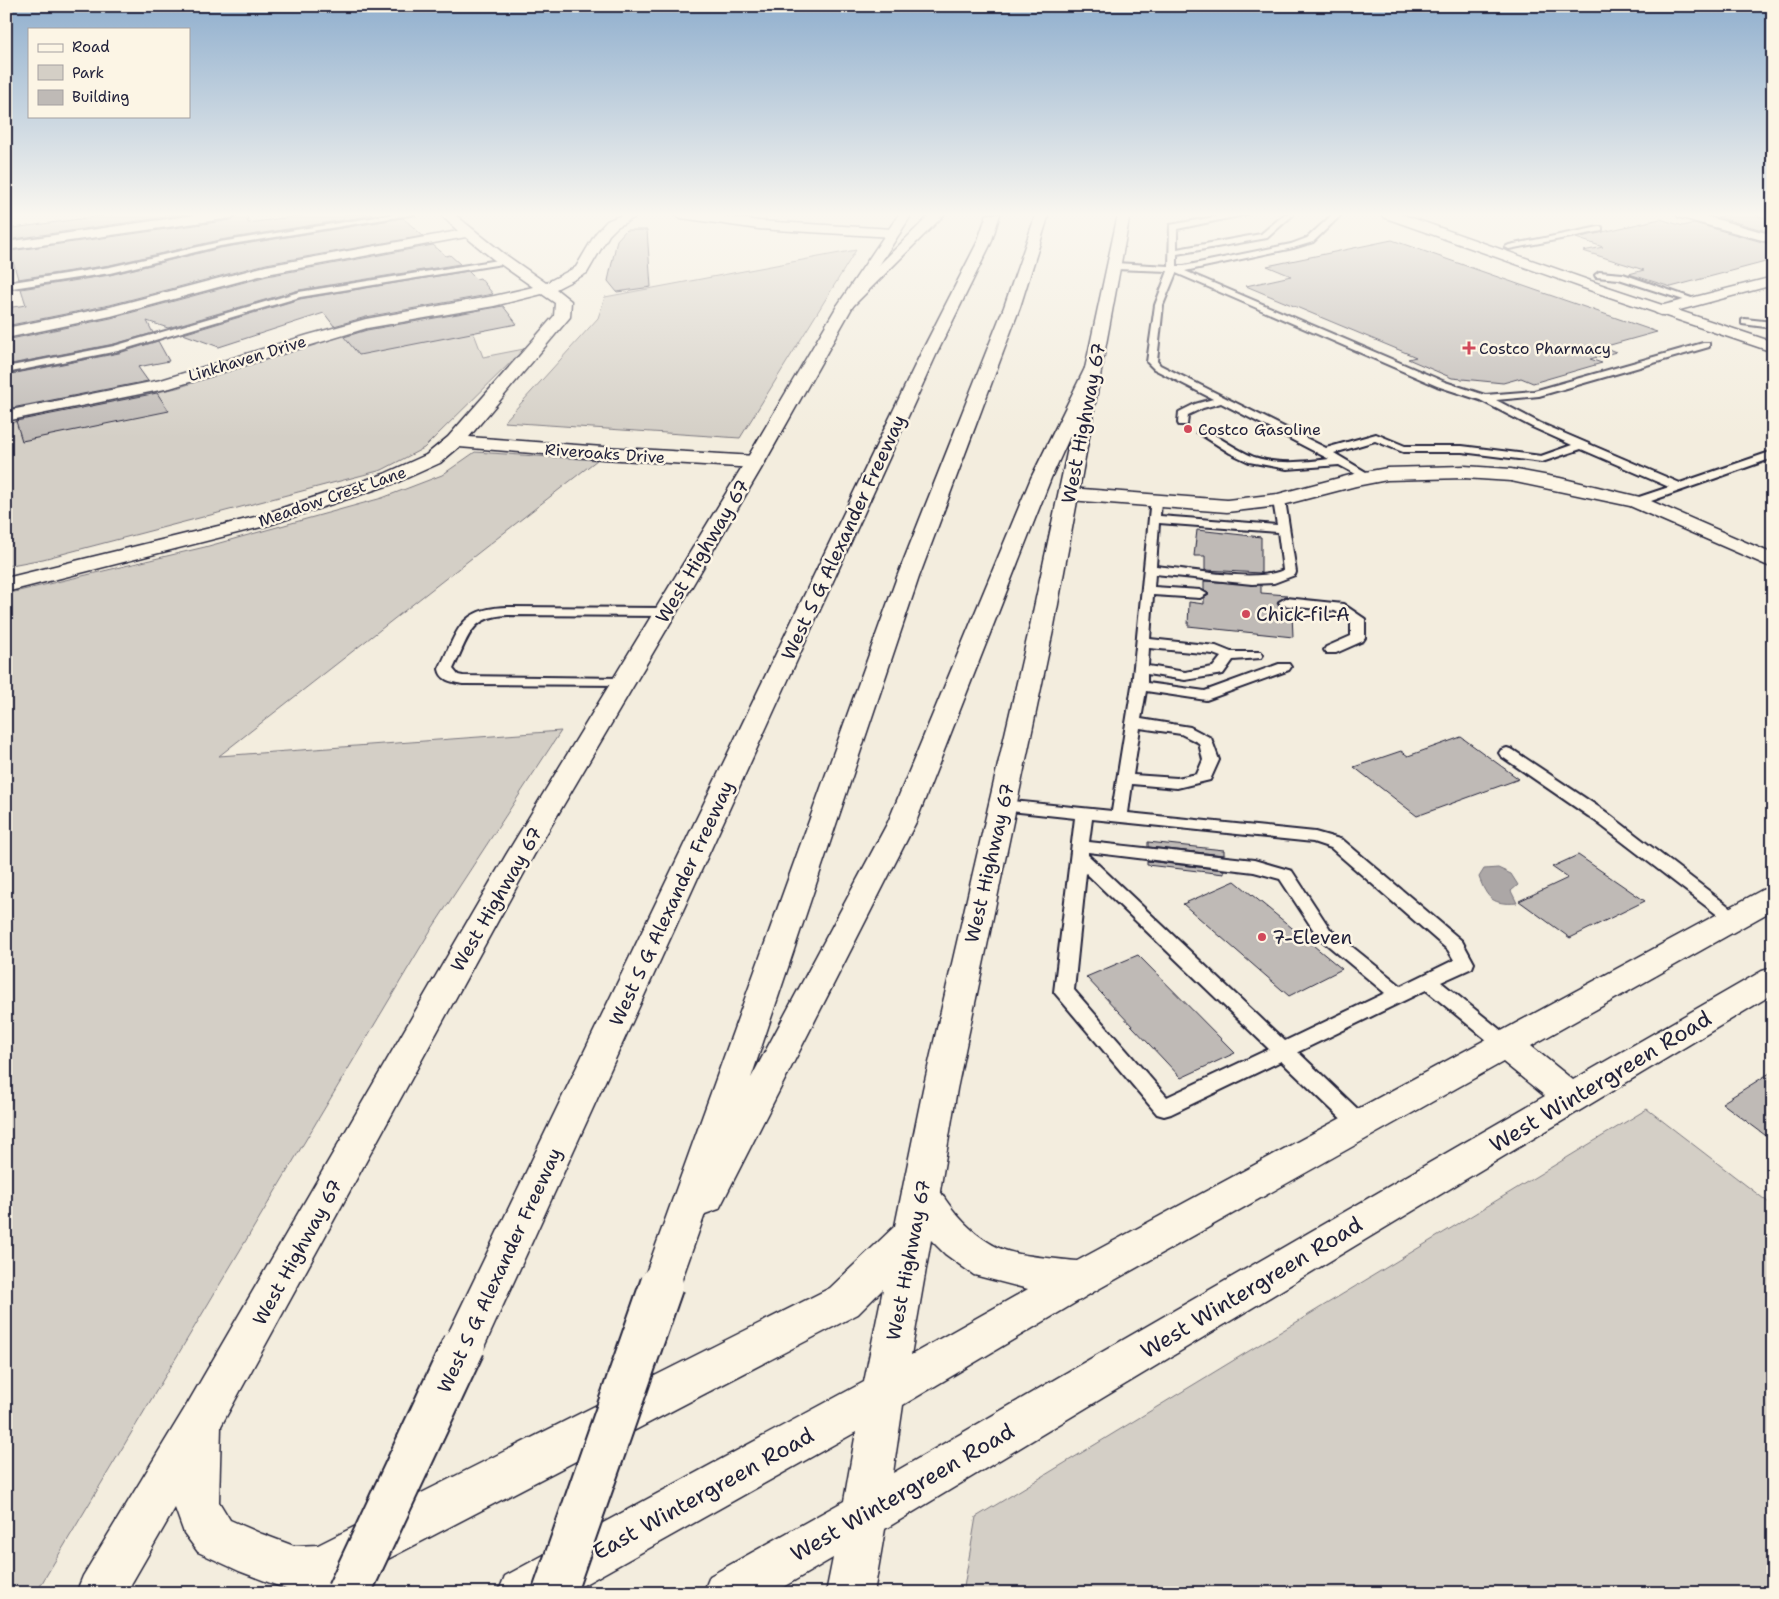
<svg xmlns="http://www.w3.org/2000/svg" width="1779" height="1599" viewBox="0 0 1779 1599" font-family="'Shantell Sans',sans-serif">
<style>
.green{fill:#d4cfc6;stroke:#7b7880}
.water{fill:#aca7a6;stroke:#75727b}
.building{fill:#bfbab6;stroke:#22223b}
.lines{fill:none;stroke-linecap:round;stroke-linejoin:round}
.service-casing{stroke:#22223b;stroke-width:4}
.minor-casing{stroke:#22223b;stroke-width:3}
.tertiary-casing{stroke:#22223b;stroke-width:3}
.secondary-casing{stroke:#22223b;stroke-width:3}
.motorway-casing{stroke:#22223b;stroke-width:3}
.service{fill:#fcf5e5;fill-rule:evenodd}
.minor{fill:#fcf5e5;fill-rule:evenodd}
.tertiary{fill:#fcf5e5;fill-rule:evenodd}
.secondary{fill:#fcf5e5;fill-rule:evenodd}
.motorway{fill:#fcf5e5;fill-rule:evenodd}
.motorway-bridge-casing{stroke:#22223b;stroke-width:46;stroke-linecap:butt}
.motorway-bridge{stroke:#fcf5e5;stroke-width:42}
.poi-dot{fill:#d1495b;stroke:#fcf5e5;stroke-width:2}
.labels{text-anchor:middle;stroke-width:5;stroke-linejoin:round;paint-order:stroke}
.far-poi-label{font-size:16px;fill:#22223b;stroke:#fcf5e5;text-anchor:start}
.far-street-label{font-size:16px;fill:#22223b;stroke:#fcf5e5}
.street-label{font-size:19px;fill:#22223b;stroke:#fcf5e5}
.poi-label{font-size:19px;fill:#22223b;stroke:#fcf5e5;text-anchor:start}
.near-street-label{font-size:22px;fill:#22223b;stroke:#fcf5e5}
</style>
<rect width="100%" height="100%" fill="#f3edde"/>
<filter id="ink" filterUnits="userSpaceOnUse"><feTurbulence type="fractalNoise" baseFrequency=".02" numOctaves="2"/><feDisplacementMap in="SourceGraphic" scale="10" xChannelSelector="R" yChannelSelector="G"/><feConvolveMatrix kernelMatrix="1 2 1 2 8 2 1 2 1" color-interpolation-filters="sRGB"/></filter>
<g filter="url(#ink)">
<g class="green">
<path d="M856 250 740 438 504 422 598 318 605 297Z"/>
<path d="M465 310 483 357 524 349 424 448 382 470 43 559 6 566V424L177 388 338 337 408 320Z"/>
<path d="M475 452 597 460 219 756 561 731 429 933 36 1593H6V594L205 547 382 498 442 475Z"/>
<path d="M1647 1109 1773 1206V1593H963L976 1517Z"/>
</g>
<path class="water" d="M1498 868 1511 874 1518 885 1511 891 1517 903C1493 905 1487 899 1479 877L1484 869Z"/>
<g class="building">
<path d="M116 214H187L7 240 6 237V229Z"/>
<path d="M239 214H247L248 223 312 214H381L220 240 110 265 18 279 10 251 231 220Z"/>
<path d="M1731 214H1752L1773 220V233L1717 217Z"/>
<path d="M403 218 423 236 266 264 110 305 6 326V308L26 305 21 289 110 275 220 248Z"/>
<path d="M1660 219 1683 226 1694 223 1773 245V260L1671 287 1629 274 1644 270 1583 251 1603 247 1576 238Z"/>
<path d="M626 230H647L651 287 617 292 608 281 617 240Z"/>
<path d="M1392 240 1535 290 1657 332 1603 347 1616 352 1590 359 1602 363 1533 383 1521 378 1503 383 1452 378 1408 359 1416 357 1246 286 1291 276 1267 266Z"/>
<path d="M433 245 446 256 450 255 460 264 299 290 168 328 147 321 153 333 114 344 6 365V340L111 318 267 276Z"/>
<path d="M468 271 476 279 480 278 493 294 366 317 334 326 324 313 219 347 183 334 300 299Z"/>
<path d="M503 306 517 324 359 355 344 337 367 330Z"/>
<path d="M158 341 169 361 138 367 148 381 12 408 6 386V375L119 353Z"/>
<path d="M157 393 169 411 22 441 16 421Z"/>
<path d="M1197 530 1261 537V573L1205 570V556H1194Z"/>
<path d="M1204 581 1261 585V593L1287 595 1277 602 1279 606 1288 608V612L1292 613 1293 637 1188 626 1189 602 1204 604V598L1209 595 1204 590Z"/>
<path d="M1461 737 1519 779 1417 816 1354 767 1401 751 1408 756Z"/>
<path d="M1148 842 1224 850V855L1148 847Z"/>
<path d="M1578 855 1645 901 1570 938 1519 901 1568 878 1552 867Z"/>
<path d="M1147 861 1224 870V874L1147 865Z"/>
<path d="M1235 881 1342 969 1289 996 1183 904Z"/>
<path d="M1138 955 1235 1053 1181 1078 1086 977Z"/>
<path d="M1773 1071V1141L1722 1103Z"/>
</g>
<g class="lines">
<defs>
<g id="service">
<path d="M395 214H415L220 246 110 273 6 289V283L110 267 220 242Z"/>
<path d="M1230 214H1248L1177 229V249L1261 234 1285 214H1294L1267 238 1177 254V266H1184L1291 244 1307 238 1333 214H1342L1313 242 1293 248 1185 271 1445 382 1485 395 1534 391 1703 343H1709V347L1539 396 1496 400 1540 423 1680 483 1773 451V458L1637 506 1633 505 1631 502 1633 499 1669 487 1581 449 1542 462 1462 452H1403L1375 441 1334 453 1371 475 1373 477 1371 479 1367 480 1339 465 1287 469 1249 462 1230 453 1197 432 1202 429 1206 430C1222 439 1237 450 1254 457 1278 465 1305 462 1329 459L1221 403 1203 408 1188 415 1187 425H1179L1178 423 1179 412 1195 404 1213 399 1154 369 1147 362 1155 305 1168 271 1115 269 1111 266 1115 263 1169 266 1170 225ZM1176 273 1437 386 1480 400 1532 427 1572 445 1541 456 1462 446H1405L1376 434 1326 448 1160 365 1157 361 1163 305Z"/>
<path d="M1599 227H1602V231L1509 249 1505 247 1509 245Z"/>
<path d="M505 259H508V263L300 297 118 351 6 373V367L114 346 299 292Z"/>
<path d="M1599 272 1623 274 1700 301 1696 304 1619 279 1596 277 1595 275Z"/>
<path d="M1745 319 1773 322V328L1742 324V320Z"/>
<path d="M1279 496 1285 500 1296 572 1295 575 1274 583 1252 584 1155 574 1154 587 1200 590 1207 594 1200 598 1153 595 1150 639 1216 646 1231 652H1261L1263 655 1261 658 1233 660 1223 674 1185 680 1147 674V683L1205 691 1279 664H1289L1291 667 1289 670 1206 700 1146 691 1141 719 1190 727 1211 738 1219 760 1210 780 1177 788 1132 784 1128 813 1315 832 1343 840 1462 941 1474 963 1472 968 1441 982 1513 1040 1516 1045 1513 1050 1506 1052 1499 1050 1426 990 1298 1052 1368 1119 1372 1125 1368 1131 1361 1133 1354 1131 1281 1061 1171 1114 1164 1116 1157 1114 1054 992 1075 818 1002 810 996 809 994 805 996 801 1002 800 1112 811 1132 686 1151 498 1155 497 1161 501 1160 516 1277 525 1273 500ZM1159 523 1278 532 1283 570C1255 583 1189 569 1156 566ZM1149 648 1213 654 1221 657 1213 667 1185 672 1148 666ZM1140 728 1181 734 1199 743 1203 760 1197 774 1177 778 1133 775ZM1092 819 1313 842 1331 848 1448 950 1454 960 1401 986 1330 929 1292 871 1254 860 1089 842ZM1088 852 1254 872 1280 879 1318 937 1385 993 1285 1041 1088 855ZM1086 873 1269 1049 1167 1097 1074 990Z"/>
<path d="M1286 598 1343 604 1365 619V638L1363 641 1336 653H1326L1324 650 1326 647 1351 636V621L1335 611 1281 605 1279 602Z"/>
<path d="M508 607 665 608 672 612 665 616 508 615C469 616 468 639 453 669L458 675 463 676 623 678 628 679 630 682 628 685 463 684C453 682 441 681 439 669 458 631 459 608 508 607Z"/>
<path d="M1507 748 1513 750 1606 812 1740 915 1743 919 1740 923 1734 925 1728 923 1594 820 1501 756 1499 753 1501 750Z"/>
</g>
<g id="minor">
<path d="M202 214H237L231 218 6 250V242Z"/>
<path d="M440 214H454L503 253 546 283 576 267 596 233 607 221 624 214H641L617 227 609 235 587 273 556 289 571 301 570 317 469 437 603 447 755 456 762 458 765 462 762 466 755 468 603 459 459 447 440 463 398 482 269 525 6 592V578L255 517 384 474 426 455 448 437 554 316 555 303 542 294 494 306 367 328 170 388 6 421V411L161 380 308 335 366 319 494 296 533 287 493 259 466 237 267 274 111 316 6 338V328L110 307 266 266 458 231Z"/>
<path d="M675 214H710L759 221 893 229 900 233 893 237 759 229 681 218Z"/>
<path d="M1677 214H1698L1773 235V243L1678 217Z"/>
<path d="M1773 277V285L1661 315 1656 313 1653 310 1656 307Z"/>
<path d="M1464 466 1511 469 1560 478 1644 498 1773 554V568L1630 506 1511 481 1464 478 1387 480 1356 486 1279 506 1227 512 1069 500 1062 498 1059 494 1062 490 1069 488 1227 500 1278 494 1354 474 1387 468Z"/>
</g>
<path id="tertiary" d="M1382 214H1401L1605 286 1773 342V352L1595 292 1383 217Z"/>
<path id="secondary" d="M899 214H912L853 306 765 462 534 855 221 1426 219 1502 230 1520 262 1534 294 1546 318 1545 830 1288 895 1226 923 1089 1030 626 1118 214H1130L1054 626 957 1089 940 1191C953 1213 973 1235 997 1247 1014 1256 1057 1259 1077 1261L1762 890 1773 887V910L1531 1046 1573 1080 1762 971 1773 968V994L885 1529 874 1593H826L833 1558 773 1593H703L710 1576 844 1501 856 1432 569 1593H498L505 1576 864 1382 883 1289 858 1314 338 1585 321 1591 294 1592 239 1571 198 1552 184 1533 175 1508 126 1593H76L83 1576 185 1408 506 855 745 462 837 306ZM1503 1062 1545 1096 893 1473 903 1405 1095 1291ZM931 1240 945 1254 974 1275 1028 1289 911 1355Z"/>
<g id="motorway">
<path d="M931 214H945L850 309H840L837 306 840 303Z"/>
<path d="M987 214H1000L991 243 937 353 479 1358 464 1364 449 1358 443 1345 449 1332 921 353 977 243Z"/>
<path d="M1036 214H1049L1020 307 919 577 751 1078 888 822 1031 478 1087 364 1089 360H1101L1103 364 1051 478 916 822 719 1209 705 1214 676 1296 662 1302 648 1296 642 1284 897 577 1004 307Z"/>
</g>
</defs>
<use href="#service" class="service-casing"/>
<use href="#minor" class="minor-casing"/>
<use href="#tertiary" class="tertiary-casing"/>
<use href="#secondary" class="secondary-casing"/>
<use href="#motorway" class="motorway-casing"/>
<use href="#service" class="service"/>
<use href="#minor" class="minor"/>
<use href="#tertiary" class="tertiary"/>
<use href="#secondary" class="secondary"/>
<use href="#motorway" class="motorway"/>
<defs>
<g id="motorway-bridge">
<path d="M348 1593 464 1345"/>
<path d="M554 1593 662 1284"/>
</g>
</defs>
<use href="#motorway-bridge" class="motorway-bridge-casing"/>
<use href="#motorway-bridge" class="motorway-bridge"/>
</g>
</g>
<linearGradient id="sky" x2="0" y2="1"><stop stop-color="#90afce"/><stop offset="0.49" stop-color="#faf7f0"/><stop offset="1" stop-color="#faf7f0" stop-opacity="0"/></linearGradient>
<rect width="1779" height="438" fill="url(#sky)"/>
<g class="poi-dot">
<path d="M1466.5 340.5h5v5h5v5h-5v5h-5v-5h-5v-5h5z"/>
<circle cx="1188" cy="429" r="5"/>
<circle cx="1246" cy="614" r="5"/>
<circle cx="1262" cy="937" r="5"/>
</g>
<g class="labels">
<g class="far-poi-label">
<text x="1479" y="354">Costco Pharmacy</text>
<text x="1198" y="435">Costco Gasoline</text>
</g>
<g class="far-street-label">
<text transform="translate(247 358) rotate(-17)" y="6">Linkhaven Drive</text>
<text transform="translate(605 453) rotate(4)" y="6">Riveroaks Drive</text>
<text transform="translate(332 496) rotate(-19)" y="6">Meadow Crest Lane</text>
</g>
<g class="street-label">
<text transform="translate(1083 423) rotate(-79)" y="7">West Highway 67</text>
<text transform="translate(843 537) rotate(-65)" y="7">West S G Alexander Freeway</text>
<text transform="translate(702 551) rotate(-59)" y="7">West Highway 67</text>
<text transform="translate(989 863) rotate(-77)" y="7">West Highway 67</text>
<text transform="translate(496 899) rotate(-60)" y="7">West Highway 67</text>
<text transform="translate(671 903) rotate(-65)" y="7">West S G Alexander Freeway</text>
<text transform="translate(297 1252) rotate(-61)" y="7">West Highway 67</text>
<text transform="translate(908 1260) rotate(-79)" y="7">West Highway 67</text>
<text transform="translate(499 1270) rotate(-65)" y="7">West S G Alexander Freeway</text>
</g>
<g class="poi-label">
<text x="1256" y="621">Chick-fil-A</text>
<text x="1272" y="944">7-Eleven</text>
</g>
<g class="near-street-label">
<text transform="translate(1600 1081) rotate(-31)" y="8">West Wintergreen Road</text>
<text transform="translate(1251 1287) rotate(-31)" y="8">West Wintergreen Road</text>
<text transform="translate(902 1492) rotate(-30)" y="8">West Wintergreen Road</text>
<text transform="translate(703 1493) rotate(-29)" y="8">East Wintergreen Road</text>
</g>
</g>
<rect width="1779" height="1599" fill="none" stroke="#fcf5e5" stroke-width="25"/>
<rect x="12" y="12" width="1754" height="1574" fill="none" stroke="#22223b" stroke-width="2" filter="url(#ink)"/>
<rect x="28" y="28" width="162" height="90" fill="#fcf5e5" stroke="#a5a1a1"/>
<rect x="38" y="44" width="25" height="8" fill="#fcf5e5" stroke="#a5a1a1"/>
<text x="72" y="52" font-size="15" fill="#22223b">Road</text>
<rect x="38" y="65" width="25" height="15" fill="#d4cfc6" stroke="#a5a1a1"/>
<text x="72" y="78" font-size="15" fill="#22223b">Park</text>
<rect x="38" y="90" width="25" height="15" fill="#bfbab6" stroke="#a5a1a1"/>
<text x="72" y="102" font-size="15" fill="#22223b">Building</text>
</svg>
